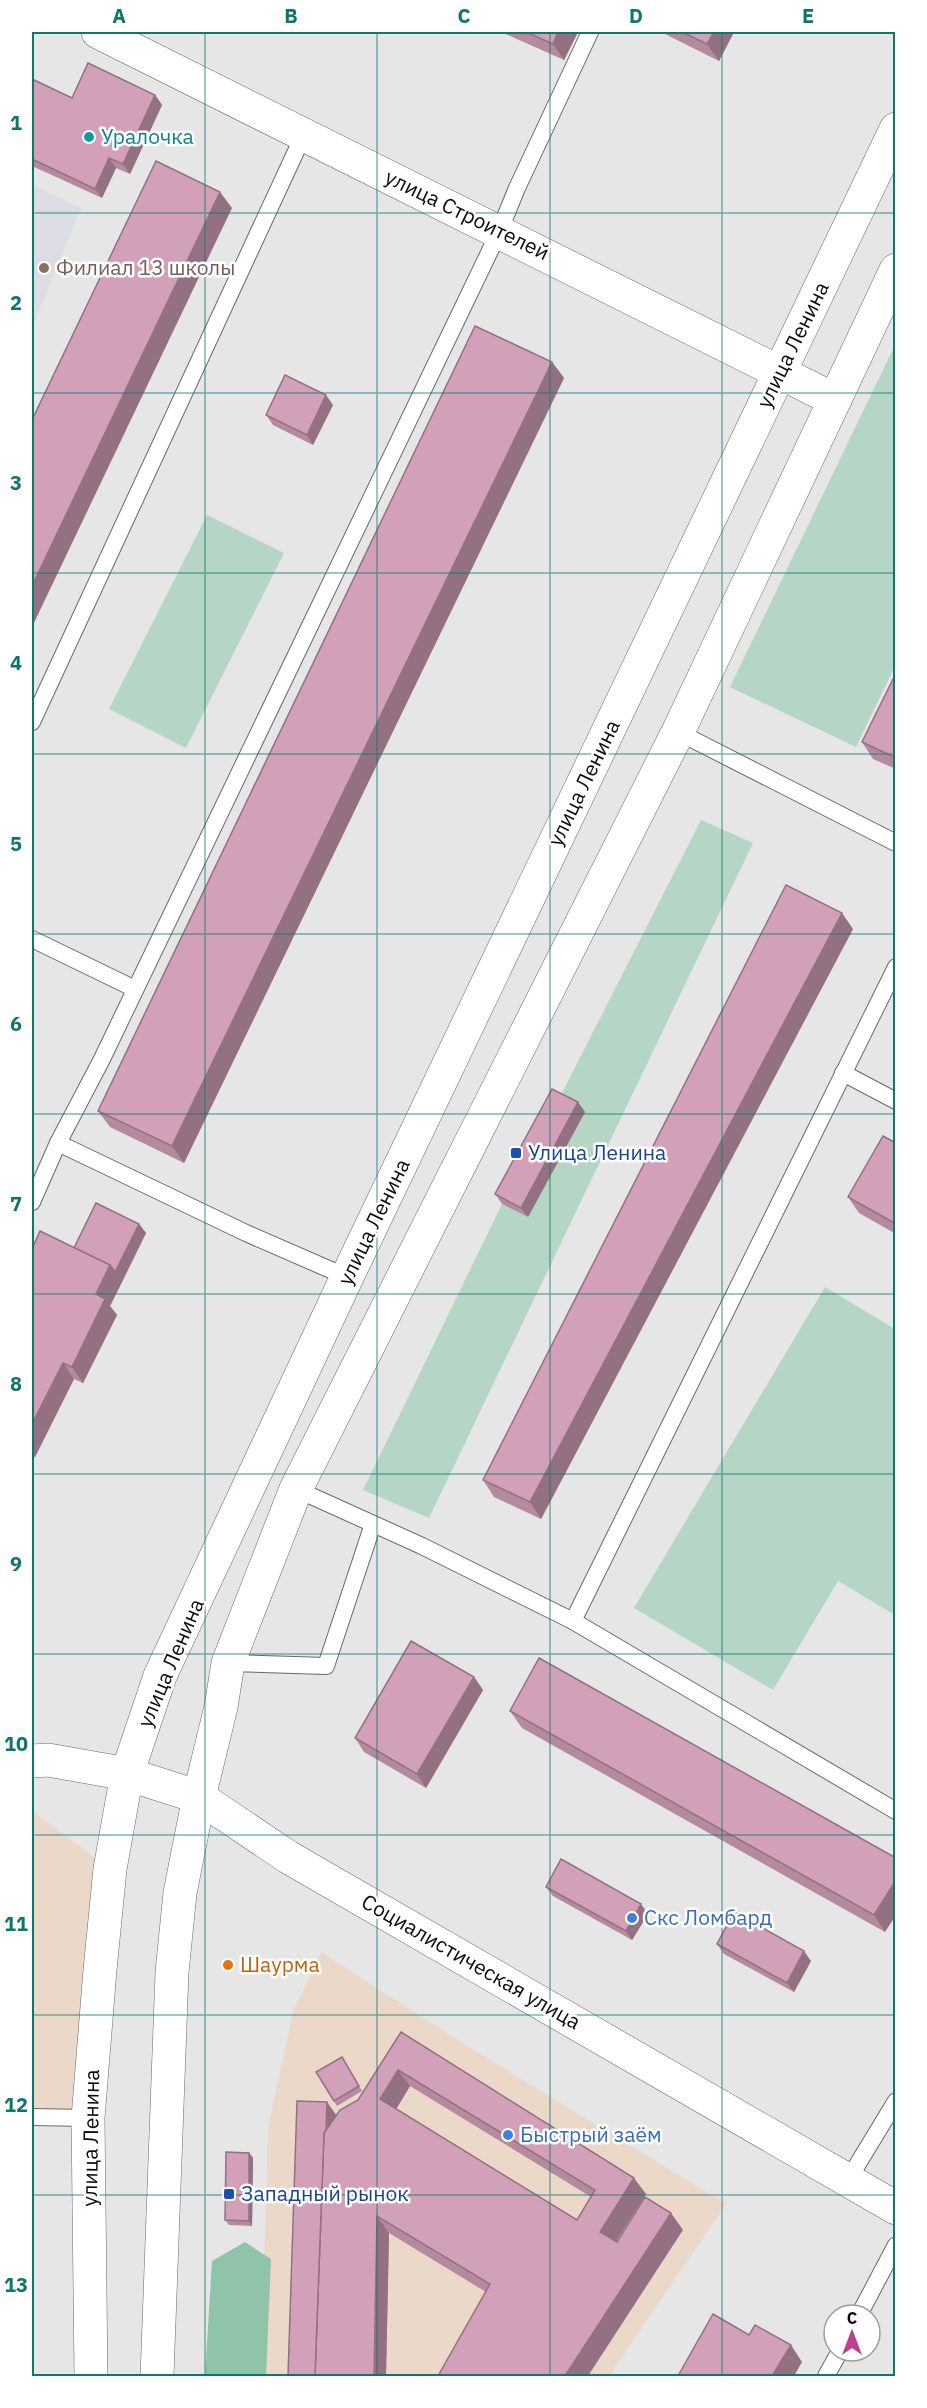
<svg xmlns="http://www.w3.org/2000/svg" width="927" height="2408" viewBox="0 0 927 2408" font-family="'IBM Plex Sans',sans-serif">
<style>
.commercial{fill:#ecd8c9}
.built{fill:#dcdce5}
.green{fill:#b5d5c5}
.forest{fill:#8fc3aa}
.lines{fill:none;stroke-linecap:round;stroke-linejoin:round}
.lane-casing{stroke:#69696a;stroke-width:18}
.secondary-casing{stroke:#69696a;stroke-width:34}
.lane{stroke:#fff;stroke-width:16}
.secondary{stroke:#fff;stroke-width:33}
.wall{fill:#b58a9f;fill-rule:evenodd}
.shaded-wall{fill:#937182}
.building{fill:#d2a1b9;stroke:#937182;stroke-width:1.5;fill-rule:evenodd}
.grid{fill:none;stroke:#0f766e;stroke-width:1.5;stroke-opacity:0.55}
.culture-dot{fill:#0f9aa8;stroke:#fff;stroke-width:2}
.education-dot{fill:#8d6e63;stroke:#fff;stroke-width:2}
.transit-dot{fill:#1a4fb4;stroke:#fff;stroke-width:2}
.shop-dot{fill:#3f7fe0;stroke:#fff;stroke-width:2}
.food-dot{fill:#e8710a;stroke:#fff;stroke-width:2}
.labels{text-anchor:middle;stroke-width:5;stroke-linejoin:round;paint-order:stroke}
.culture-label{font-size:21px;fill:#0d838f;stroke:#fff;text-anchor:start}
.street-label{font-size:21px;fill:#0c0c0c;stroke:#fff}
.education-label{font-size:21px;fill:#785e54;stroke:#fff;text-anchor:start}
.transit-label{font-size:21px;fill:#164399;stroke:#fff;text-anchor:start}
.shop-label{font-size:21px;fill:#366cbe;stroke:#fff;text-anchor:start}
.food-label{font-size:21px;fill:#c56008;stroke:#fff;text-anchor:start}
.neatline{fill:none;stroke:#0f766e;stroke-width:2}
.grid-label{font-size:20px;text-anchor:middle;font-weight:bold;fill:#0f766e}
</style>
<rect width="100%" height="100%" fill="#e6e6e7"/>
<g class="commercial">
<path d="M32 1811 110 1869 88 2118 32 2117Z"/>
<path d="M321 1952 464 2044 726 2204 609 2376H261L268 2128 293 2012Z"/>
</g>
<path class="built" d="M32 185 81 208 32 328Z"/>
<g class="green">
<path d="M895 345V666L856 747 730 687Z"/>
<path d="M207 515 284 553 186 748 109 709Z"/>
<path d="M701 820 753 843 429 1518 363 1490 502 1204 528 1217 559 1099Z"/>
<path d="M825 1287 895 1329V1615L838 1581 773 1690 634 1608Z"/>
</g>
<path class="forest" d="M245 2242 271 2259 266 2376H205L212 2261Z"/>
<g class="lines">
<defs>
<g id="lane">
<path d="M32 722 304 134"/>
<path d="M678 732 896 843"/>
<path d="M32 939 135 989"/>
<path d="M843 1073 896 1101"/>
<path d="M58 1143 102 1059 499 232 517 188 590 32"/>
<path d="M32 1202 58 1143 246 1233 347 1277"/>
<path d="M296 1489 422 1546 573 1621 896 1811"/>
<path d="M573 1621 896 967"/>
<path d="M228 1663 326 1666 373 1524"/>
<path d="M32 2117 88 2118"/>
<path d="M848 2180 896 2101"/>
<path d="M859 2315 896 2245"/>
<path d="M826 2376 840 2351"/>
</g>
<g id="secondary">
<path d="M98 32 835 400"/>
<path d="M32 1761 48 1760 127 1774 199 1797 288 1857 896 2208"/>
<path d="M91 2376 88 2118 100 1970 110 1869 127 1774 160 1676 347 1277 896 129"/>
<path d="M157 2376 172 1972 180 1893 199 1797 221 1707 228 1663 296 1489 678 732 896 270"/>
</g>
</defs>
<use href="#lane" class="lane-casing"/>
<use href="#secondary" class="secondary-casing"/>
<use href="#lane" class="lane"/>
<use href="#secondary" class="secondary"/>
</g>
<g class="wall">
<path d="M501 32H578L564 60Z"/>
<path d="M661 32H734L719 61Z"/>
<path d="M32 79 72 98 155 95 162 105 130 174 116 168 102 198 32 166Z"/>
<path d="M552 362 564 378 184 1163 110 1127 98 1111Z"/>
<path d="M333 405 313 445 273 425 266 415Z"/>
<path d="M896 673V769L873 759 862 742Z"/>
<path d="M853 929 541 1519 494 1497 483 1480Z"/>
<path d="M585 1112 528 1217 502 1204 495 1194Z"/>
<path d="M896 1143V1234L859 1213 848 1197Z"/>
<path d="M139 1224 146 1233 110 1306 117 1315 83 1383 74 1379 35 1457 32 1459V1249L74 1248Z"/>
<path d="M474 1677 483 1690 426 1788 364 1752 355 1738Z"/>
<path d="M510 1711 896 1858 885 1932 522 1728Z"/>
<path d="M546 1887 648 1914 632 1940 553 1896Z"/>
<path d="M717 1944 811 1961 794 1992 724 1954Z"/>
<path d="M401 2032 646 2194 616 2241 683 2230 486 2292 389 2233 386 2376 336 2115 358 2100ZM410 2086 591 2197 577 2220 396 2109Z"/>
<path d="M345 2062 362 2091 337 2106 334 2101Z"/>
<path d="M249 2153 253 2158 252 2226 229 2225 225 2220Z"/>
</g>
<g class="shaded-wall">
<path d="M558 32H578L564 60 553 44Z"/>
<path d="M714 32H734L719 61 707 44Z"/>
<path d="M155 95 162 105 130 174 123 164Z"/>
<path d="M109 158 116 168 102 198 95 189Z"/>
<path d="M220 192 232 208 32 627V586Z"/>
<path d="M552 362 564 378 184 1163 172 1146Z"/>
<path d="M326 395 333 405 313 445 307 435Z"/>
<path d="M842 913 853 929 541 1519 530 1502Z"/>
<path d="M578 1102 585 1112 528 1217 521 1208Z"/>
<path d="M139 1224 146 1233 122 1282 115 1272Z"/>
<path d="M110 1265 122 1282 110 1306 117 1315 83 1383 72 1367 96 1294Z"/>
<path d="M63 1363 74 1379 35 1457 32 1452V1424Z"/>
<path d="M474 1677 483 1690 426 1788 417 1774Z"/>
<path d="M896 1880V1915L885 1932 874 1915Z"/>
<path d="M641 1904 648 1914 632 1940 626 1931Z"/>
<path d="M804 1951 811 1961 794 1992 787 1983Z"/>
<path d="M398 2070 410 2086 392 2116 380 2099Z"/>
<path d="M327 2102 337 2116 318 2376Z"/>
<path d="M249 2153 253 2158 252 2226 249 2221Z"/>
<path d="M634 2178 646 2194 612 2248 600 2232Z"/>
<path d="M671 2213 683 2230 588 2376H565Z"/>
<path d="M377 2216 389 2233 386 2376H374Z"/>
<path d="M791 2345 802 2362 794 2376H772Z"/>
</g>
<g class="building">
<path d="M526 32H558L553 44Z"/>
<path d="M682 32H714L707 44Z"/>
<path d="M88 63 155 95 123 164 109 158 95 189 32 159V79L72 98Z"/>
<path d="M156 161 220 192 32 586V420Z"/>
<path d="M475 326 552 362 172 1146 98 1111Z"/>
<path d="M285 375 326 395 307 435 266 415Z"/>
<path d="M896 673V758L862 742Z"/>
<path d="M786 885 842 913 530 1502 483 1480Z"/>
<path d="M552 1089 578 1102 521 1208 495 1194Z"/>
<path d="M883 1136 896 1143V1224L848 1197Z"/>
<path d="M96 1203 139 1224 115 1272 110 1265 74 1248Z"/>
<path d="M40 1231 110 1265 96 1294 105 1299 72 1367 63 1363 32 1424V1280L33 1277 32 1276V1249Z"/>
<path d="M411 1641 474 1677 417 1774 355 1738Z"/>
<path d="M539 1658 896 1858V1880L874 1915 510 1711Z"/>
<path d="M561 1859 641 1904 626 1931 546 1887Z"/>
<path d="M734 1912 804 1951 787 1983 717 1944Z"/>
<path d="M401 2032 634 2178 600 2232 617 2242 645 2197 671 2213 565 2376H438L490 2284 377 2216 374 2376H315L324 2133 340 2110 358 2100ZM398 2070 595 2190 577 2220 380 2099Z"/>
<path d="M342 2057 359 2086 334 2101 316 2072Z"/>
<path d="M297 2101 327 2102 326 2129 324 2133 315 2376H288Z"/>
<path d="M226 2152 249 2153V2221L225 2220Z"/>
<path d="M713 2314 749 2335 755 2325 791 2345 772 2376H678Z"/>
</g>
<path class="grid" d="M205 32V2376M377 32V2376M550 32V2376M722 32V2376M32 213H896M32 393H896M32 573H896M32 754H896M32 934H896M32 1114H896M32 1294H896M32 1474H896M32 1654H896M32 1835H896M32 2015H896M32 2195H896"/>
<circle class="culture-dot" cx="89" cy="137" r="6"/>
<circle class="education-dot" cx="44" cy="268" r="6"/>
<g class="transit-dot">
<rect x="510" y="1147" width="12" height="12" rx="3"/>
<rect x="223" y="2188" width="12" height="12" rx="3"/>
</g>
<g class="shop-dot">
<circle cx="632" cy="1918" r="6"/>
<circle cx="508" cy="2135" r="6"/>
</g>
<circle class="food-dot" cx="228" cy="1965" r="6"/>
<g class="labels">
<g class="culture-label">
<text x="101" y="144">Уралочка</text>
</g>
<g class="street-label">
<text transform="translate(467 215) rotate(26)" y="7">улица Строителей</text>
<text transform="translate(793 345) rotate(-64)" y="7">улица Ленина</text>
<text transform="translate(584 783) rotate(-64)" y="7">улица Ленина</text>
<text transform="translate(374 1222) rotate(-64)" y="7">улица Ленина</text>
<text transform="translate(171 1663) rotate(-67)" y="7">улица Ленина</text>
<text transform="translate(471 1962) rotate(30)" y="7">Социалистическая улица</text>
<text transform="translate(91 2138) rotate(-89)" y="7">улица Ленина</text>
</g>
<g class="education-label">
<text x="56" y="275">Филиал 13 школы</text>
</g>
<g class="transit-label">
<text x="528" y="1160">Улица Ленина</text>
<text x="241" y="2201">Западный рынок</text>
</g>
<g class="shop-label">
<text x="644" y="1925">Скс Ломбард</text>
<text x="520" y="2142">Быстрый заём</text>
</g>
<g class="food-label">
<text x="240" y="1972">Шаурма</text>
</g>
</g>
<rect width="927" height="2408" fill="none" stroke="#ffffff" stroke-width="66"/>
<g transform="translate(852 2333)"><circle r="28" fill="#ffffff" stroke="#9e9e9e" stroke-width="1.5"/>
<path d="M0-4.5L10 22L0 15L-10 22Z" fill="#be3f8c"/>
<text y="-9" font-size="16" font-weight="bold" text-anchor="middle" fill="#0c0c0c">С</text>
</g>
<rect x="33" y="33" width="861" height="2342" class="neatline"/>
<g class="grid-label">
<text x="119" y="23">A</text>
<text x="291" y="23">B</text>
<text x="464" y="23">C</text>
<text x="636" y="23">D</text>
<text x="808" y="23">E</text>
<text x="16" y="130">1</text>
<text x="16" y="310">2</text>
<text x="16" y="490">3</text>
<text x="16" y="670">4</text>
<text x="16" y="851">5</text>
<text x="16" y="1031">6</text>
<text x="16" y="1211">7</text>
<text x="16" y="1391">8</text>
<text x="16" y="1571">9</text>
<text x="16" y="1751">10</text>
<text x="16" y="1931">11</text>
<text x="16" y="2112">12</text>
<text x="16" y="2292">13</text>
</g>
</svg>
